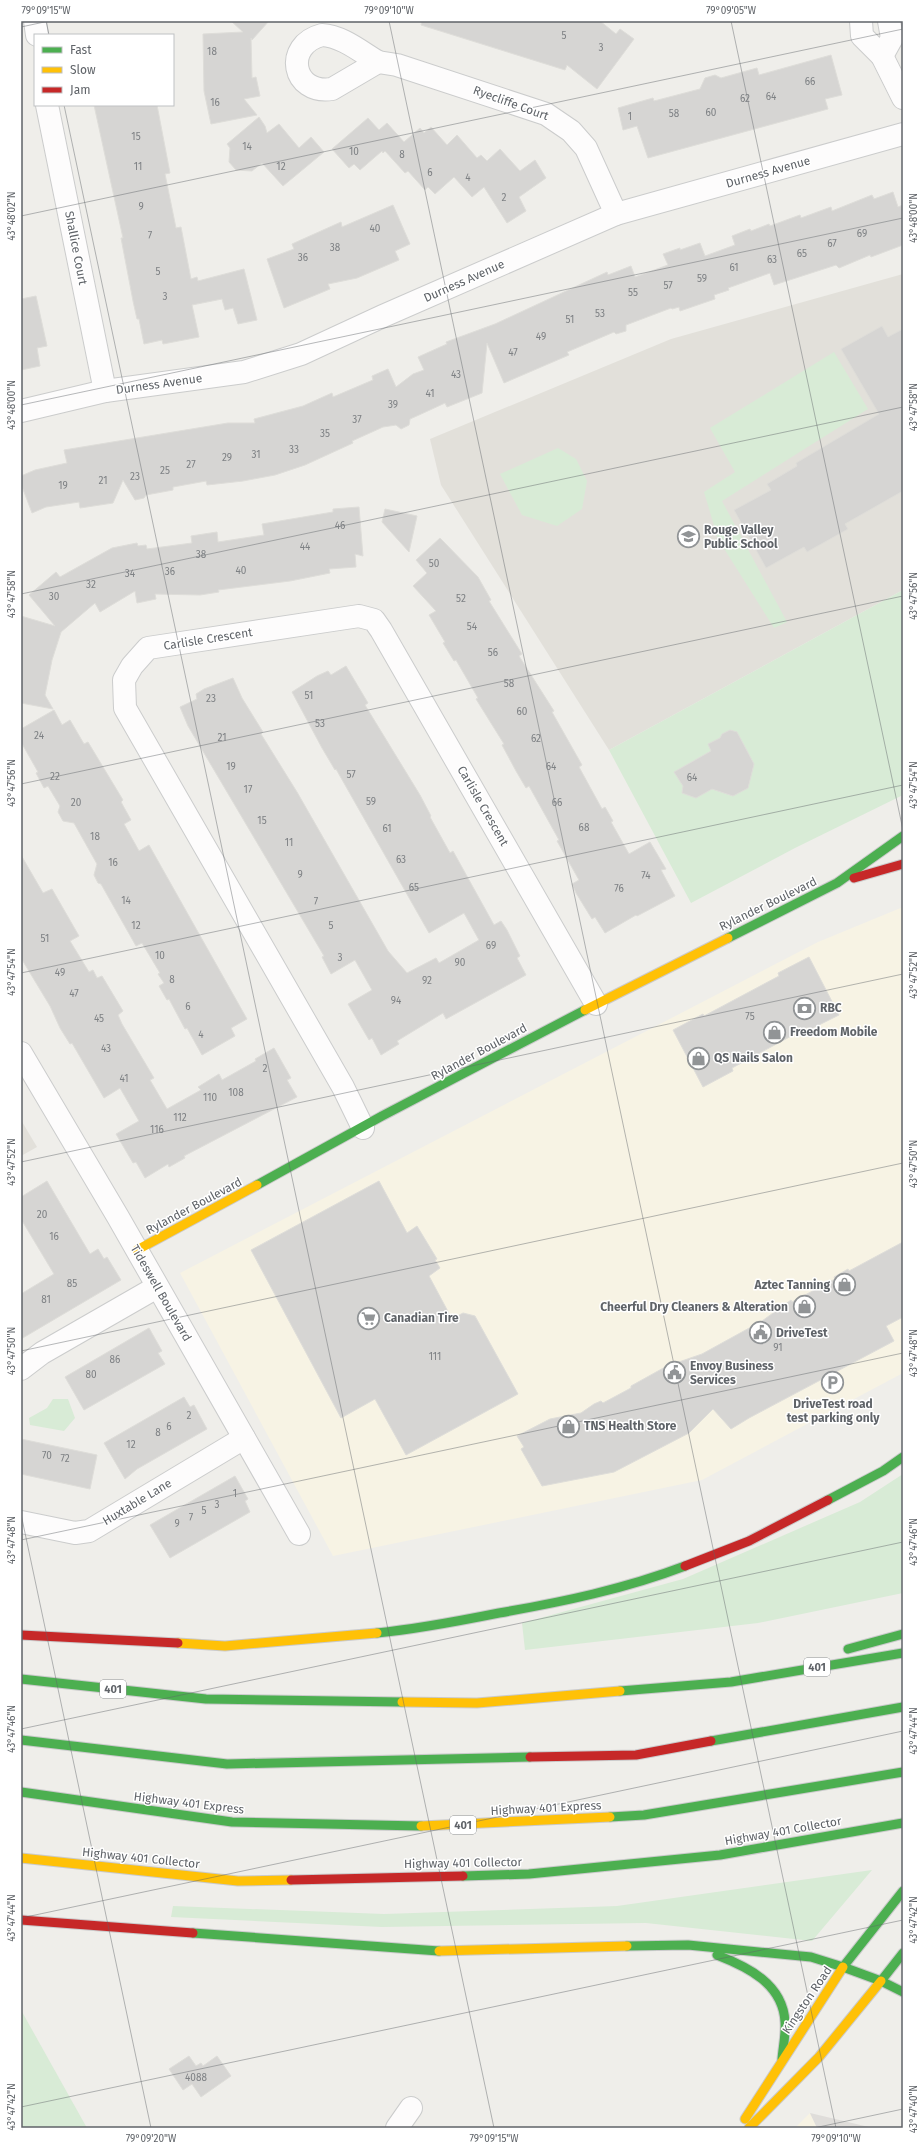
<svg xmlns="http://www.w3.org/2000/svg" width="924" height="2149" viewBox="0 0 924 2149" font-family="'Fira Sans',sans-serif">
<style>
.commercial{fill:#f7f3e4}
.industrial{fill:#dfddda}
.education{fill:#e2e0da}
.green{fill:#d8ebd6}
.building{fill:#d6d5d3;stroke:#deddd9}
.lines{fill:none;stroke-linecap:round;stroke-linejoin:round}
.street-casing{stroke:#cbcccc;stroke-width:24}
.fast-casing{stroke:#cacacb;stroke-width:11}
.slow-casing{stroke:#cacacb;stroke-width:11}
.jam-casing{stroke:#cacacb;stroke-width:11}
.street{stroke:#fdfcfc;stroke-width:22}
.fast{stroke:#4caf50;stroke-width:9}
.slow{stroke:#ffc107;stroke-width:9}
.jam{stroke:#c62828;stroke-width:9}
.ticks{fill:none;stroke:#5f6368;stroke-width:1;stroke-opacity:0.45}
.labels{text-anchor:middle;stroke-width:3;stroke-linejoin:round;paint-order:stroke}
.number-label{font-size:10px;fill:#7e8184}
.shield{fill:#fff;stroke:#8f9295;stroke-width:1}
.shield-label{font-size:11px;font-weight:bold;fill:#5f6368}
.street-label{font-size:12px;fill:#5f6368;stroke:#fff}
.poi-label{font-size:12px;font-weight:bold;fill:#5f6368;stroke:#fff;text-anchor:start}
.neatline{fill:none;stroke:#5f6368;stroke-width:1.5}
.ticks-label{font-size:10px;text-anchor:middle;fill:#5f6368}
</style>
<rect width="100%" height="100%" fill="#efeeea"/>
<g class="commercial">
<path d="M903 907V1373L702 1480 333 1556 180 1273 818 942Z"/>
<path d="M810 2113 817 2128H795Z"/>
</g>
<path class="industrial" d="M810 2113 873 2128H817Z"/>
<g class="education">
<path d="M903 274V590L609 750 441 485 430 439 671 339Z"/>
<path d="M21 1120 37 1147 21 1156Z"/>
</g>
<g class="green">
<path d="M834 352 868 409 722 501 787 622 774 628 718 539 704 492 735 472 710 428Z"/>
<path d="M558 448 576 459 587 481 582 509 557 526 522 515 500 474Z"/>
<path d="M903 590V795L795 848 691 903 609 750Z"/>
<path d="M53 1399H68L75 1418 64 1431 30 1425 29 1418 47 1408Z"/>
<path d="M903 1474V1593L758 1623 525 1650 522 1623 683 1579 860 1502Z"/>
<path d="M872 1870 812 1941 646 1923 382 1927 171 1917 173 1906 384 1914 617 1906Z"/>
<path d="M21 2010 87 2128H21Z"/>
</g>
<g class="building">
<path d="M231 21H269L252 40 251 38 252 78 256 77 260 96 244 99 257 115 211 124 204 91 203 34 243 32Z"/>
<path d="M422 21H600L616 34 620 29 634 39 597 89 567 65 565 70 421 25Z"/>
<path d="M831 55 842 95 825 99 828 109 648 158 637 126 623 130 618 108 653 98 654 101 700 89 705 78 715 75 721 78 757 68 759 75Z"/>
<path d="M94 105H157L170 173 165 174 176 228 181 227 191 279 197 277 198 281 244 269 257 320 238 324 233 308 225 310 222 299 192 305 199 337 163 344 162 340 144 344 139 319H137L133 301 121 238H123Z"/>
<path d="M259 117 265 126 267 133 279 124 299 148 311 137 324 152 283 186 262 163 252 171 236 170 229 162 230 148 227 144Z"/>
<path d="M368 118 379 130 387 123 404 142 420 128 424 133 431 127 447 145 457 135 477 158 481 155 487 161 500 149 520 171 535 160 546 178 519 197 526 211 507 223 484 187 472 197 454 177 435 194 428 187 425 190 408 171 405 173 385 151 383 153 382 151 360 170 354 164 349 168 332 149Z"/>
<path d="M893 192 898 207 903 205V245L871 257 870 255 839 268 836 265 774 285 770 273 728 288 729 290 714 295 715 299 680 311 679 307 672 309 671 308 626 325V331L616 334 614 332 567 352 569 355 504 383 487 343 482 393 447 407 445 403 419 415 410 419 409 425 401 429 396 425 383 427 352 441 353 443 305 465 275 475 243 481 207 485 206 481 173 487V490L146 495 144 498 135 500 123 480 113 503 80 508 79 502 46 507 32 513 21 484V476L35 470 67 463 64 450 228 423H255L254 419 303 406 332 393 333 397 373 380 372 376 388 369 396 387 413 374 424 370 418 357 447 344 446 342 495 324 607 272 608 275 631 266 635 277 668 265 663 254 680 248V250L700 243 705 256 735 245 732 236 750 229 751 231 769 224 770 226 800 215 801 218 831 207 832 211 872 195 874 199Z"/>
<path d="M393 205 410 244 395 251 399 260 357 278 328 284 330 289 284 308 267 259 294 249 292 244 341 222 342 227Z"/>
<path d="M36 296 47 346 37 348 40 366 21 370V299Z"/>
<path d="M882 326 888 337 903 329V491L845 524 848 529 807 552 804 547 766 568 734 510 771 490 767 484 797 466 796 463 879 414 841 349Z"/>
<path d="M359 507 363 556 355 554 356 567 329 569 330 573 290 581 218 590 219 592 200 595 155 594 156 599 137 603 135 591 100 612 95 603 61 632 52 660 45 695 53 709 21 703V616L55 626 29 595 56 572 60 577 112 548 137 543 138 546 146 545 147 549 192 543 191 536 217 532 218 542 264 535 262 524 333 512V509Z"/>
<path d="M385 509 417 516 409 552 382 522Z"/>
<path d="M440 538 478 577 491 600 489 601 522 654 519 656 554 711 552 712 582 765 579 767 602 809 605 807 613 821 611 822 629 854 650 842 666 869 661 870 675 896 637 916 636 915 605 933 595 917 592 919 576 893 572 884 579 880 557 841 559 840 529 786 526 788 516 771 502 745 504 744 476 699 478 698 456 660 454 661 443 643 445 642 429 615 436 611 413 586 427 573 416 560Z"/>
<path d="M346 666 368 703 365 705 420 795 431 816 430 817 450 853 453 851 494 925 501 921 507 930 520 956 517 958 526 975 446 1019 443 1013 397 1041 399 1044 381 1055 372 1038 369 1040 348 1004 372 990 355 960 331 974 322 957 324 956 188 726 180 707 197 699 196 694 204 689 233 678 242 698 263 732 261 734 297 792 376 930 388 951 407 973 436 958 439 963 479 940 464 913 429 933 336 769 335 770 322 748 292 692 317 676 328 671 331 675Z"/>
<path d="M54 710 62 725 70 720 84 744 88 742 123 800 121 802 131 820 124 824 139 851 149 845 247 1019 231 1028 235 1036 202 1055 187 1028 185 1029 169 999 167 1000 159 986 164 983 158 974 160 973 142 943 136 946 101 884 98 883 94 875 97 864 74 823 63 821 58 812 60 806 48 786 44 788 36 773 38 772 21 742V729Z"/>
<path d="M730 730 737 732 754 764 748 788 733 796 712 789 696 798 682 793 683 786 674 772 711 751 708 744 720 738 722 734Z"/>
<path d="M21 855 43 893 52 889 79 936 70 941 89 972 93 970 97 978 102 976 123 1011 118 1015 122 1024 154 1078 150 1080 167 1109 201 1090 198 1087 219 1074 222 1080 256 1061 255 1059 274 1048 291 1078 287 1080 297 1097 184 1156 185 1158 169 1167 168 1164 145 1178 136 1162 133 1163 116 1134 139 1121 120 1088 104 1098 72 1043 70 1044 60 1028 50 1006 21 958Z"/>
<path d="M809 957 839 1015 809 1030 808 1027 732 1068 733 1071 703 1087 673 1030 703 1014 704 1016 779 976 778 973Z"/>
<path d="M47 1181 90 1254 98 1249 104 1259 107 1257 121 1280 21 1339V1294L54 1274 21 1219V1197Z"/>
<path d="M379 1181 407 1233 417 1226 437 1259 435 1260 440 1268 429 1276 452 1319 463 1313 475 1316 518 1394 406 1455 375 1399 341 1418 251 1250Z"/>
<path d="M903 1242V1317L886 1326 894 1341 749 1418 731 1429 713 1409 689 1433 614 1472 542 1486 521 1449 524 1447 517 1436 550 1419 581 1413 594 1404 601 1401 603 1403 631 1388V1386L676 1361V1363L702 1354 762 1321 791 1300 792 1302 835 1279 834 1277 848 1269 849 1271Z"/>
<path d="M149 1328 162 1351 158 1353 165 1364 84 1410 65 1377Z"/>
<path d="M184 1397 190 1407 194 1405 207 1429 137 1469 125 1479 104 1443Z"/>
<path d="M21 1439 97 1455 90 1489 21 1474Z"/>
<path d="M235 1476 248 1499 245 1501 250 1512 170 1558 150 1525Z"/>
<path d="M189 2056 196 2066 201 2063 203 2066 217 2056 231 2076 201 2097 192 2084 183 2090 169 2069Z"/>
</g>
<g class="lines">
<defs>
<g id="street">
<path d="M35 21 37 35"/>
<path d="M861 21 862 36 882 56 903 98"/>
<path d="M322 35C342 36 361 52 378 62L332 89C292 95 283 45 322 35Z"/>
<path d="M882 56 892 38 889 21"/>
<path d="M378 62 397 65 546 114 571 131 586 148 616 214"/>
<path d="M47 105 105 391"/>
<path d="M21 411 105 391 244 372 301 354 383 316 616 214 903 134"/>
<path d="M21 1053 118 1217 299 1534"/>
<path d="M363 1128 343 1087 125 708 124 680 132 666 148 648 359 616 374 620 381 630 596 1004"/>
<path d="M21 1369 42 1353 157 1287"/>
<path d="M21 1522 75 1533 89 1531 244 1438"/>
<path d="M397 2128 411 2108"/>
</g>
<g id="fast">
<path d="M728 938 837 883 903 836"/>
<path d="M257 1185 382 1116 585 1010"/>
<path d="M828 1500 883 1471 903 1457"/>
<path d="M377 1633C418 1629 459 1621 499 1613 562 1602 625 1589 685 1566"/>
<path d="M848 1649 903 1634"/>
<path d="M21 1679 206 1699 402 1702"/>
<path d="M620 1691 731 1682 903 1653"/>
<path d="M21 1740 227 1764 530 1757"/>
<path d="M711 1741 903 1707"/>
<path d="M21 1792 232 1822 421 1826"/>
<path d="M610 1817 644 1815 903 1772"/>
<path d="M463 1876 529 1874 720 1855 903 1823"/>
<path d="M903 1891 843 1967 881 1981 903 1953"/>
<path d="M193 1933 439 1951"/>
<path d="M627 1946 688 1945 811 1957 843 1967"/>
<path d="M717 1955C748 1967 783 1984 785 2022 786 2034 783 2047 782 2059"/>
<path d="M881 1981 903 1992"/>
</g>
<g id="slow">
<path d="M585 1010 728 938"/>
<path d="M137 1250 257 1185"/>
<path d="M178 1643 225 1646 377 1633"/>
<path d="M402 1702 477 1703 620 1691"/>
<path d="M421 1826 610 1817"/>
<path d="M21 1858 238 1881 291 1880"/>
<path d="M439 1951 627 1946"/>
<path d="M745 2119 843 1967"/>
<path d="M749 2128 819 2057 881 1981"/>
</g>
<g id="jam">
<path d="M854 878 903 864"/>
<path d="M685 1566 749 1541 828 1500"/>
<path d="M21 1635 178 1643"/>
<path d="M530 1757 636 1755 711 1741"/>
<path d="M291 1880 463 1876"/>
<path d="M21 1920 193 1933"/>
</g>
</defs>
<use href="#street" class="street-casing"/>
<use href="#fast" class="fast-casing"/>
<use href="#slow" class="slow-casing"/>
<use href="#jam" class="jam-casing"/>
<use href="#street" class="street"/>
<use href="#fast" class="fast"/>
<use href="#slow" class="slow"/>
<use href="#jam" class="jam"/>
</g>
<path class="ticks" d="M46 21 49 35M389 21 836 2128M731 21 903 830M21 27 49 21M64 105 494 2128M21 216 903 29M21 405 903 218M21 594 903 407M21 784 903 596M21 973 903 785M21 1162 903 974M21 1351 903 1163M21 1514 151 2128M21 1540 903 1353M21 1729 903 1542M21 1918 903 1731M21 2107 903 1920M814 2128 903 2109"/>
<defs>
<symbol id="school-ring" viewBox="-11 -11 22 22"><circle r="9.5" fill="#fff" stroke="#919496" stroke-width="1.5"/><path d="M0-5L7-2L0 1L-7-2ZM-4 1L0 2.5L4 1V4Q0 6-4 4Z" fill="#919496"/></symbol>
<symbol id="bank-ring" viewBox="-11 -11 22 22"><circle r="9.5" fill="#fff" stroke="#919496" stroke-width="1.5"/><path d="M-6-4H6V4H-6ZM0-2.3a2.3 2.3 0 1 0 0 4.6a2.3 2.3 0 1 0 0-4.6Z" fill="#919496"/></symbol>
<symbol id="shop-ring" viewBox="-11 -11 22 22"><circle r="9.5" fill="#fff" stroke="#919496" stroke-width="1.5"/><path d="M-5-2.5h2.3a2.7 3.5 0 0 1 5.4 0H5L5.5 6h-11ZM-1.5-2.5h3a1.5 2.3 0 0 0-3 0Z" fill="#919496"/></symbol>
<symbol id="supermarket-ring" viewBox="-11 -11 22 22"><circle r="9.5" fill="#fff" stroke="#919496" stroke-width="1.5"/><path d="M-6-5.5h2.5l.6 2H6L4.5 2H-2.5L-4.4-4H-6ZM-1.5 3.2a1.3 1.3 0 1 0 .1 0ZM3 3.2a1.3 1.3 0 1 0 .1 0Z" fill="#919496"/></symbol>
<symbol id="civic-ring" viewBox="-11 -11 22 22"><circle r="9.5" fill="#fff" stroke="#919496" stroke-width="1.5"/><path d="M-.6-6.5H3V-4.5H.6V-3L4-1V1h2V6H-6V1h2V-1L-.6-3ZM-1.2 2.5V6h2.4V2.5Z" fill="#919496"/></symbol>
<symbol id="parking-ring" viewBox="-11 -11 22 22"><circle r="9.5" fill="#fff" stroke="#919496" stroke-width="1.5"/><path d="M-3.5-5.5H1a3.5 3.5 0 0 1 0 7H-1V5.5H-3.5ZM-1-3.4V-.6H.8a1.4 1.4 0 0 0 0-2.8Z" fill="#919496"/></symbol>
</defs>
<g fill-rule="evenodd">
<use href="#school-ring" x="676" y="524" width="25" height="25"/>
<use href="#bank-ring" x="792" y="996" width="25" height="25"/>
<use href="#shop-ring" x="762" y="1020" width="25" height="25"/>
<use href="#shop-ring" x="686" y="1046" width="25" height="25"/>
<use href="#shop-ring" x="832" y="1272" width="25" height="25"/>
<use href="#shop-ring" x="792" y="1294" width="25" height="25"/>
<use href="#supermarket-ring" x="356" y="1306" width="25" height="25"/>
<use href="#civic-ring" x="748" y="1320" width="25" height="25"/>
<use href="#civic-ring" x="662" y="1360" width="25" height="25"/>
<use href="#parking-ring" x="820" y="1370" width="25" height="25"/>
<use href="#shop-ring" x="556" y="1414" width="25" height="25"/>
</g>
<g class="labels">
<g class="number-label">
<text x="564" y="39">5</text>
<text x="601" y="51">3</text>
<text x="212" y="55">18</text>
<text x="810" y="85">66</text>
<text x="771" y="100">64</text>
<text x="745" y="102">62</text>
<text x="215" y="106">16</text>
<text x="711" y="116">60</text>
<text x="674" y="117">58</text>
<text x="630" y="120">1</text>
<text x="136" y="140">15</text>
<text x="247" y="150">14</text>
<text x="354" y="155">10</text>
<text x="402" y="158">8</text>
<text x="138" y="170">11</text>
<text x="281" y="170">12</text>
<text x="430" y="176">6</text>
<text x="468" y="181">4</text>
<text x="504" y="201">2</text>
<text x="141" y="210">9</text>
<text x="375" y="232">40</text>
<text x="862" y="237">69</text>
<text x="150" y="239">7</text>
<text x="832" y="247">67</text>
<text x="335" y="251">38</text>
<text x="802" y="257">65</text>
<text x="303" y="261">36</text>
<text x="772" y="263">63</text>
<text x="734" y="271">61</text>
<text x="158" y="275">5</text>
<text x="702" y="282">59</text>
<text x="668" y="289">57</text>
<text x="633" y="296">55</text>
<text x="165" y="300">3</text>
<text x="600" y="317">53</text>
<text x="570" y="323">51</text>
<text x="541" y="340">49</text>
<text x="513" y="356">47</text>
<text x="456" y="378">43</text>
<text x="430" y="397">41</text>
<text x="393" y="408">39</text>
<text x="357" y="423">37</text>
<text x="325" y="437">35</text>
<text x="294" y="453">33</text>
<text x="256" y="458">31</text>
<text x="227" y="461">29</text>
<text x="191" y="468">27</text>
<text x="165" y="474">25</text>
<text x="135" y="480">23</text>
<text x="103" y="484">21</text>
<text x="63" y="489">19</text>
<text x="340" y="529">46</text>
<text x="305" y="550">44</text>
<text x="201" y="558">38</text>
<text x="434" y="567">50</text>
<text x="241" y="574">40</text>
<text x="170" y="575">36</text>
<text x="130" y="577">34</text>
<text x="91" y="588">32</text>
<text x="54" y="600">30</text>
<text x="461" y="602">52</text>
<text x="472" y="630">54</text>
<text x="493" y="656">56</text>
<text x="509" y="687">58</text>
<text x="309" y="699">51</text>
<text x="211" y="702">23</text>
<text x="522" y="715">60</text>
<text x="320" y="727">53</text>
<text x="39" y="739">24</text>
<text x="222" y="741">21</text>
<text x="536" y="742">62</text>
<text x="231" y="770">19</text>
<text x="551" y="770">64</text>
<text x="351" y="778">57</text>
<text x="55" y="780">22</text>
<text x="692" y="781">64</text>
<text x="248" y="793">17</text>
<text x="371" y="805">59</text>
<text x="76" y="806">20</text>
<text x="557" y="806">66</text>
<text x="262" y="824">15</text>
<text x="584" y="831">68</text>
<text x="387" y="832">61</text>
<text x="95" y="840">18</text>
<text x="289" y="846">11</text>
<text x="401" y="863">63</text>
<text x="113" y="866">16</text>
<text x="300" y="878">9</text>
<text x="646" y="879">74</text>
<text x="414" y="891">65</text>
<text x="619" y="892">76</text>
<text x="126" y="904">14</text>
<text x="316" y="905">7</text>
<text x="136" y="929">12</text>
<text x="331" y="929">5</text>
<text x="45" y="942">51</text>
<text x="491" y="949">69</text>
<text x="160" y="959">10</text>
<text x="340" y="961">3</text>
<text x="460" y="966">90</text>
<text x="60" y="976">49</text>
<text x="172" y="983">8</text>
<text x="427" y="984">92</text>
<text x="74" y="997">47</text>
<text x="396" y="1004">94</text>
<text x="188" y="1010">6</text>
<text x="750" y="1020">75</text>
<text x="99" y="1022">45</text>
<text x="201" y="1038">4</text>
<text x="106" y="1052">43</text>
<text x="265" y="1072">2</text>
<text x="124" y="1082">41</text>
<text x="236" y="1096">108</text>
<text x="210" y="1101">110</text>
<text x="180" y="1121">112</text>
<text x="157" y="1133">116</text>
<text x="42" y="1218">20</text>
<text x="54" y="1240">16</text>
<text x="72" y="1287">85</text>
<text x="46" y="1303">81</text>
<text x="778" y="1351">91</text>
<text x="435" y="1360">111</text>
<text x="115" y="1363">86</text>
<text x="91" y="1378">80</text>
<text x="189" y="1419">2</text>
<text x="169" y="1430">6</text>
<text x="158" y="1436">8</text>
<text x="131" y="1448">12</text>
<text x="47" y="1459">70</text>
<text x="65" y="1462">72</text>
<text x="235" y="1497">1</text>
<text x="217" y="1508">3</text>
<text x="204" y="1514">5</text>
<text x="191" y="1521">7</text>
<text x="177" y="1527">9</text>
<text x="196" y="2081">4088</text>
</g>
<g class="shield">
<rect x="804" y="1658" width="26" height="18" rx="3"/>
<rect x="100" y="1680" width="26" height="18" rx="3"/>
<rect x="450" y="1816" width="26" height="18" rx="3"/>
</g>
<g class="shield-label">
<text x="817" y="1671">401</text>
<text x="113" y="1693">401</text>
<text x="463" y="1829">401</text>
</g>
<g class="street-label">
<text transform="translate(511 103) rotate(20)" y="4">Ryecliffe Court</text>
<text transform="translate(768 172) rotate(-16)" y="4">Durness Avenue</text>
<text transform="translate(76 248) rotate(79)" y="4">Shallice Court</text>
<text transform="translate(464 281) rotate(-24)" y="4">Durness Avenue</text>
<text transform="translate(159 384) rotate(-8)" y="4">Durness Avenue</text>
<text transform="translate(208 639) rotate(-9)" y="4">Carlisle Crescent</text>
<text transform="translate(483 806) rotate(60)" y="4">Carlisle Crescent</text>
<text transform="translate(768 904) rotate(-26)" y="4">Rylander Boulevard</text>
<text transform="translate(479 1052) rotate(-28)" y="4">Rylander Boulevard</text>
<text transform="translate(194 1206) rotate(-28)" y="4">Rylander Boulevard</text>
<text transform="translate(161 1293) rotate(60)" y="4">Tideswell Boulevard</text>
<text transform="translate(137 1502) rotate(-31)" y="4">Huxtable Lane</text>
<text transform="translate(189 1803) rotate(7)" y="4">Highway 401 Express</text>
<text transform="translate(546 1808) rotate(-3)" y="4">Highway 401 Express</text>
<text transform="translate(783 1831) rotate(-10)" y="4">Highway 401 Collector</text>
<text transform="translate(141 1858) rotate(6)" y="4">Highway 401 Collector</text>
<text transform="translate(463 1863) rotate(-1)" y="4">Highway 401 Collector</text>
<text transform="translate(807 2000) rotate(-56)" y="4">Kingston Road</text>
</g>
<g class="poi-label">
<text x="704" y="534">Rouge Valley<tspan x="704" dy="14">Public School</tspan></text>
<text x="820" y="1012">RBC</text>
<text x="790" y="1036">Freedom Mobile</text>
<text x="714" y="1062">QS Nails Salon</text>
<text x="830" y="1289" text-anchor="end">Aztec Tanning</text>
<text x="788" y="1311" text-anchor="end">Cheerful Dry Cleaners &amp; Alteration</text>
<text x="384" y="1322">Canadian Tire</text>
<text x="776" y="1337">DriveTest</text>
<text x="690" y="1370">Envoy Business<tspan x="690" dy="14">Services</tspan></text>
<text x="833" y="1408" text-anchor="middle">DriveTest road<tspan x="833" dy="14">test parking only</tspan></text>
<text x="584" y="1430">TNS Health Store</text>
</g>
</g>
<rect width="924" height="2149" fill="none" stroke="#ffffff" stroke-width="44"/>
<rect x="34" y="34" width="140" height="72" fill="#ffffff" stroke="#bfc1c3"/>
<rect x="42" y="47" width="20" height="6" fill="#4caf50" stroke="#bfc1c3"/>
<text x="70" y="54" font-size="12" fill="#5f6368">Fast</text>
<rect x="42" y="67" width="20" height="6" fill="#ffc107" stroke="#bfc1c3"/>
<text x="70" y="74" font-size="12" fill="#5f6368">Slow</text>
<rect x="42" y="87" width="20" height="6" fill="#c62828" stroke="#bfc1c3"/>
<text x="70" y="94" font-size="12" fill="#5f6368">Jam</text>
<rect x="22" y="22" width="880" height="2105" class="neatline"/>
<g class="ticks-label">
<text x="46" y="14">79°09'15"W</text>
<text x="389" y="14">79°09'10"W</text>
<text x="731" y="14">79°09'05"W</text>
<text transform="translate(11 216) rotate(-90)" y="4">43°48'02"N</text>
<text transform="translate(913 218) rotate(-90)" y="4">43°48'00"N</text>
<text transform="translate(11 405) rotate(-90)" y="4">43°48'00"N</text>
<text transform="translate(913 407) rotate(-90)" y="4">43°47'58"N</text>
<text transform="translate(11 594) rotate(-90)" y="4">43°47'58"N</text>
<text transform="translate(913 596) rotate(-90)" y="4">43°47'56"N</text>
<text transform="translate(11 783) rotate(-90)" y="4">43°47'56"N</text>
<text transform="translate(913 785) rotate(-90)" y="4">43°47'54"N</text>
<text transform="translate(11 972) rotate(-90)" y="4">43°47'54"N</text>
<text transform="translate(913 975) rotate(-90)" y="4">43°47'52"N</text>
<text transform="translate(11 1162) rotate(-90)" y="4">43°47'52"N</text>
<text transform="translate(913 1164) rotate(-90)" y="4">43°47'50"N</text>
<text transform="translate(11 1351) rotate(-90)" y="4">43°47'50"N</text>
<text transform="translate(913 1353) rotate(-90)" y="4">43°47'48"N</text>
<text transform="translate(11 1540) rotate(-90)" y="4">43°47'48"N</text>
<text transform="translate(913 1542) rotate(-90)" y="4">43°47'46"N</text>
<text transform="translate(11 1729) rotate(-90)" y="4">43°47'46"N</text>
<text transform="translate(913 1731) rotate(-90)" y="4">43°47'44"N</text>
<text transform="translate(11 1918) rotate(-90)" y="4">43°47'44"N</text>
<text transform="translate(913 1920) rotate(-90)" y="4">43°47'42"N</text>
<text transform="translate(11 2107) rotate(-90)" y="4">43°47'42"N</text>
<text transform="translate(913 2109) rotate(-90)" y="4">43°47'40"N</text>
<text x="151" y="2142">79°09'20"W</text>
<text x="494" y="2142">79°09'15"W</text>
<text x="836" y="2142">79°09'10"W</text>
</g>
</svg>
